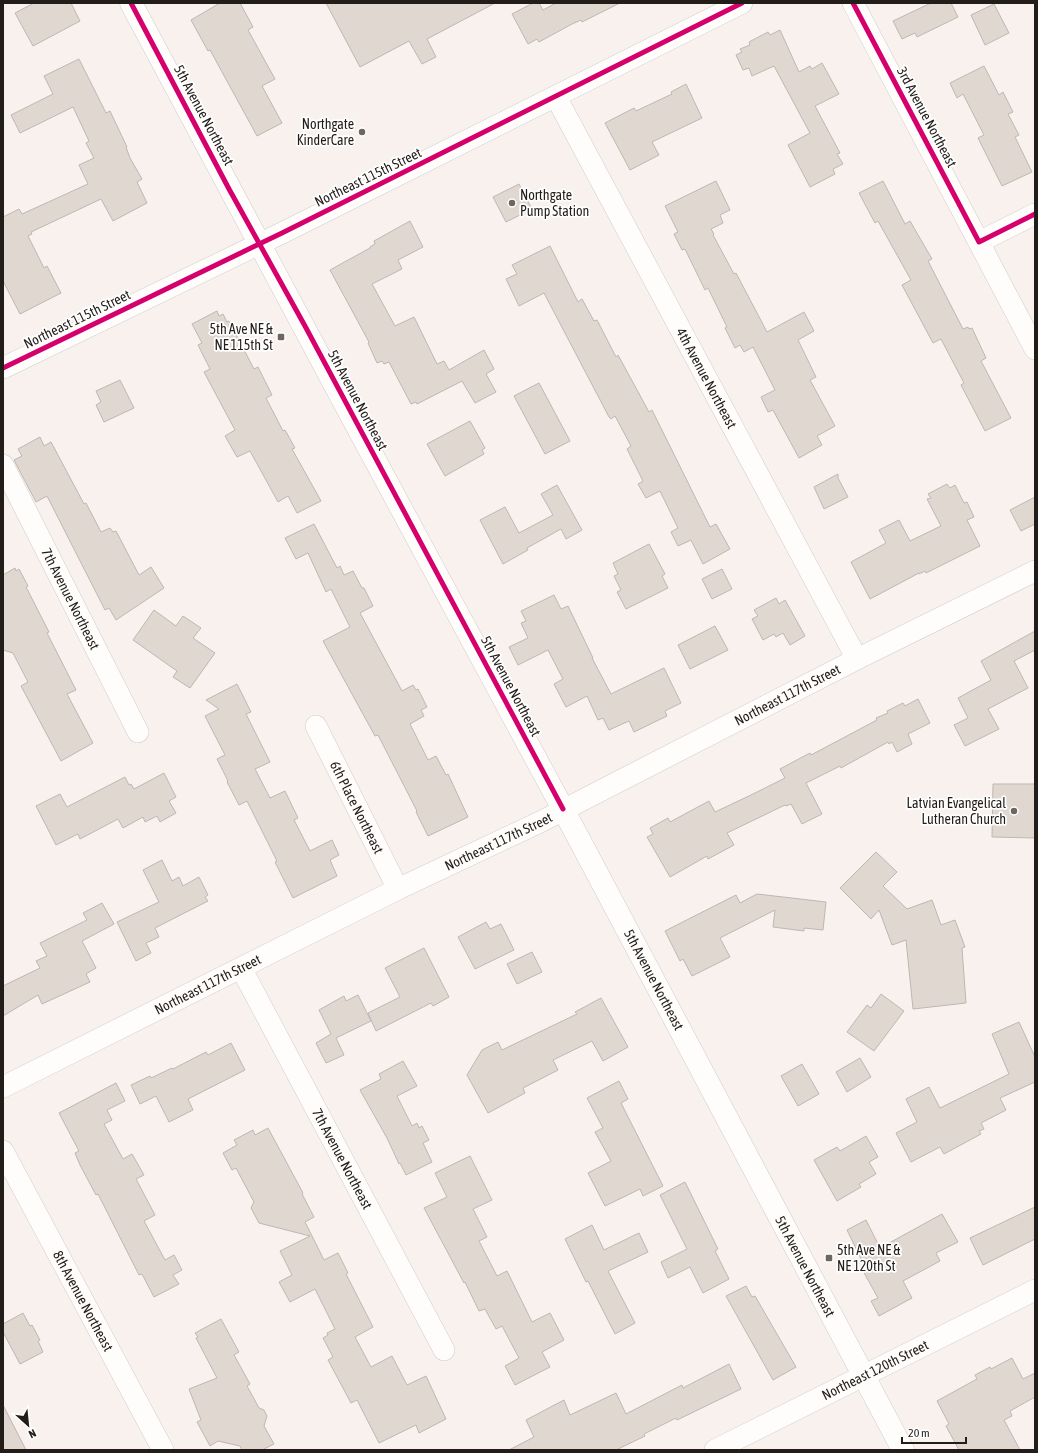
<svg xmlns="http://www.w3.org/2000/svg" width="1038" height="1453" viewBox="0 0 1038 1453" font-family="'Asap Condensed',sans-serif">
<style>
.building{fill:#e1d7d1;stroke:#bdb7b3}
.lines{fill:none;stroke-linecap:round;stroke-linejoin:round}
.minor-casing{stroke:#d3cdc9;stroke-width:22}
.secondary-casing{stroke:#d3cdc9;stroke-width:23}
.minor{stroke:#fefdfc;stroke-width:21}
.secondary{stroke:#fefdfc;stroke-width:22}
.cycleway-casing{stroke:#fff;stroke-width:8}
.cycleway{stroke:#d6006c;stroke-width:5}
.poi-dot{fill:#6d6763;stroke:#fff;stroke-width:1.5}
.labels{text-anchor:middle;stroke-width:3.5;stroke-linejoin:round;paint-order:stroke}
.street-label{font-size:14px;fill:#221d19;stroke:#fff}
.poi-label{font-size:14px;fill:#221d19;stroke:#fff;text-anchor:end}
</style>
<rect width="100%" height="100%" fill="#f8f1ed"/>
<g class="building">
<path d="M34 3H71L80 21 33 46 15 13Z"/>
<path d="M220 3H240L253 27 248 30 275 79 262 86 282 123 257 136 210 50 208 51 191 20Z"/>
<path d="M326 3H495L427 39 436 57 422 64 409 41 360 67Z"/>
<path d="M533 3H539L543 10 556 3H620L582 22 581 20 572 24 539 42 537 39 528 44 512 14Z"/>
<path d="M931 3H951L958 17 917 37 915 33 902 39 893 21Z"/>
<path d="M994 4 1009 33 985 45 971 15Z"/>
<path d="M780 30 799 72 810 66 812 69 822 63 839 94 815 106 840 153 837 154 843 164 833 169 835 174 810 187 788 145 810 133 774 66 752 76 749 68 743 70 736 55 742 52 740 49 750 45 749 42 768 32 770 35Z"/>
<path d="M79 59 106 113 110 111 127 147H126L130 158 142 179 137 182 147 203 113 221 101 199 31 232 32 234 28 236 44 268 47 266 61 293 20 314 3 281V217L19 209 22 214 88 184 79 165 94 158 86 143 89 141 73 107 20 133 11 115 53 94 44 76Z"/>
<path d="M984 66 999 95 1003 92 1013 112 1008 114 1019 135 1015 137 1032 172 1002 186 978 138 984 135 963 94 957 98 950 83Z"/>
<path d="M686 84 702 118 652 142 659 155 630 170 605 123 634 108 636 111 672 94 671 92Z"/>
<path d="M716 181 730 210 720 215 723 223 711 229 714 234 713 235 734 274 736 273 767 332 804 312 814 331 798 340 816 377 810 380 835 426 817 436 822 445 799 458 773 410 768 412 761 397 775 390 753 347 744 352 740 345 735 348 725 328 727 327 708 288 705 290 685 249 682 250 674 234 678 232 665 206Z"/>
<path d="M883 181 905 224 910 221 932 259 928 261 963 329 968 327 969 329 972 328 986 358 981 361 1011 418 985 431 961 385 964 383 941 339 933 343 902 285 911 280 878 221 875 223 859 193Z"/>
<path d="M519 184 532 209 506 222 493 197Z"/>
<path d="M410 221 423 247 398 260 402 269 372 284 395 326 414 317 437 364 444 361 449 370 484 350 494 369 486 374 496 392 475 403 462 381 417 404 416 402 411 404 389 362 384 364 382 361 377 363 368 343 369 342 330 270 370 248V247L375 244 374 241Z"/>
<path d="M550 246 578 302 582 299 594 321 597 320 616 357 618 355 649 412 652 410 710 527 716 524 730 549 703 564 691 540 678 546 671 532 678 528 660 491 646 498 638 484 643 481 627 449 631 446 615 416 611 419 609 417 544 293 519 306 506 279 517 274 512 265Z"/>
<path d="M217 311 219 316 223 314 227 322 229 321 254 369 258 367 272 395 266 398 283 431 285 430 295 448 292 449 321 501 297 513 288 496 278 502 250 451 237 457 225 436 235 430 204 372 210 369 198 345 202 343 192 324Z"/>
<path d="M120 380 134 408 104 422 96 405 101 402 96 391Z"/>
<path d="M539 383 570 441 545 454 514 396Z"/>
<path d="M470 421 485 448 482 450 484 454 445 476 427 444Z"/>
<path d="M40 437 44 446 51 442 84 504 86 503 101 532 110 528 113 532 116 531 139 575 151 567 164 588 116 620 109 608 105 610 47 496 36 502 14 460 22 456 18 449Z"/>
<path d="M838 474V478L848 497 824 509 814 487Z"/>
<path d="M947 484 950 488 955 485 964 503 967 502 974 517 967 520 980 546 926 573 925 571 919 574V573L870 599 851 562 886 543 879 530 899 520 910 541 941 526 927 499 931 498 928 494Z"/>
<path d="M557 485 582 530 566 539 561 529 527 548 528 550 503 564 480 520 505 507 519 533 553 515 541 494Z"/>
<path d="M1035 497V524L1021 531 1010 510Z"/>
<path d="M314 524 337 568 340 566 344 575 353 571 362 588H364L373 606 360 613 402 691 413 685 416 690 418 689 427 707 421 710 424 716 410 724 428 760 436 756 446 775 448 774 468 817 428 836 416 812 417 811 378 735 375 736 323 641 350 627 331 589 326 592 308 553 296 559 285 538Z"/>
<path d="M649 544 665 574 662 576 668 588 626 609 617 592 621 590 614 576 618 574 613 563Z"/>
<path d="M15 568 16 571 19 569 28 586 26 587 49 632 47 633 76 690 67 694 93 743 61 761 21 686 28 682 13 653 3 650V575Z"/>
<path d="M722 569 732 589 712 599 702 579Z"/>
<path d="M554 595 561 609 568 606 593 658H592L611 694 664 668 681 703 665 711 667 716 634 732 629 721 609 730 603 718 598 720 587 696 566 707 554 684 563 679 548 650 518 665 509 647 528 638 521 623 526 621 521 611Z"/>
<path d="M776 598 779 604 785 600 805 636 790 645 783 633 776 637 774 634 763 640 752 619 758 616 754 610Z"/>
<path d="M154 610 176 626 183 616 201 628 193 638 215 653 190 688 173 677 177 671 133 640Z"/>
<path d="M715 626 728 650 690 669 678 645Z"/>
<path d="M1035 631V650L1014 661 1028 688 988 709 999 729 965 746 954 725 968 718 958 698 991 680 981 661Z"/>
<path d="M237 684 251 712 246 714 270 762 255 769 270 798 285 791 298 818 294 820 310 851 332 840 339 855 330 860 337 876 293 898 275 862 277 861 247 801 239 805 227 782 228 781 217 759 225 755 205 716 219 709 206 700Z"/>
<path d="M918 699 930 723 908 734 912 744 897 752 892 742 889 744 888 742 841 768 840 766 806 783 822 814 802 824 791 804 786 806 785 805 727 833 734 845 708 859 707 856 670 877 647 837 653 834 650 828 668 818 670 822 709 801 715 812 751 795 785 778 780 769 810 753 811 755 877 720 876 718 888 713 887 711 903 703 905 706Z"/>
<path d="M164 773 176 797 169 801 176 813 160 822 157 816 145 822 143 817 123 828 118 819 80 839 78 834 56 845 36 806 60 794 67 807 125 777 129 785 131 784 134 789Z"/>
<path d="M993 784H1035V838L992 837Z"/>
<path d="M876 852 897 872 883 886 907 909 932 900 941 925 955 920 965 947 962 948 966 1003 913 1009 906 940 892 945 879 910 871 919 840 888Z"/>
<path d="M162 860 172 881 179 877 183 886 199 877 208 895 205 897 208 901 155 928 159 937 146 943 151 953 136 961 117 922 159 902 143 870Z"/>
<path d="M757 894 826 902 823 930 804 928V931L773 927 775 910 720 938 730 957 692 976 683 959 680 961 665 931 736 895 740 903Z"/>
<path d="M102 903 114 924 82 941 96 968 86 974 90 982 42 1004 38 995 3 1016V986L40 968 36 961 47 956 40 943 87 920 83 913Z"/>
<path d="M486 922 490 929 501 924 514 950 475 969 458 937Z"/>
<path d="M424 948 449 997 433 1006 431 1003 376 1031 368 1013 400 997 385 968Z"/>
<path d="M532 952 542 972 517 984 507 964Z"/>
<path d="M881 994 904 1011 874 1051 847 1032 867 1005 871 1008Z"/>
<path d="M358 995 371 1021 336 1038 344 1055 326 1063 316 1043 331 1034 319 1010 344 996 346 1001Z"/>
<path d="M601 998 628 1047 603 1061 592 1041 553 1060 558 1070 523 1088 525 1093 488 1113 467 1075 482 1050 498 1042 502 1050 577 1014 575 1012Z"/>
<path d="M1019 1022 1035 1057V1082L1000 1098 1006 1110 981 1123 984 1129 979 1131 981 1134 944 1154 940 1147 911 1162 896 1133 917 1122 906 1099 929 1087 940 1108 1009 1074 992 1034Z"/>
<path d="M231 1043 245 1070 188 1099 193 1110 169 1122 156 1096 140 1104 131 1085 150 1076 151 1078 172 1068 173 1069 206 1052 208 1055Z"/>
<path d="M860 1058 871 1077 847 1092 836 1072Z"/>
<path d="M403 1061 417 1086 397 1096 412 1126 417 1123 419 1128 422 1126 429 1140 423 1143 432 1162 406 1175 400 1163 399 1164 387 1138 360 1090 381 1079 379 1074Z"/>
<path d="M802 1064 819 1094 798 1106 781 1076Z"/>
<path d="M619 1081 628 1099 621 1103 663 1186 643 1196 640 1189 605 1206 588 1173 611 1161 595 1132 603 1128 587 1098Z"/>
<path d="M116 1083 125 1101 107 1110 112 1120 104 1124 123 1159 132 1154 144 1175 136 1179 155 1215 144 1221 165 1260 174 1255 182 1270 173 1275 179 1284 154 1297 142 1274 139 1275 98 1194 96 1195 80 1165 75 1153 79 1151 59 1113Z"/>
<path d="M268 1128 303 1193 302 1194 314 1217 305 1222 324 1260 338 1253 348 1273 346 1274 373 1327 355 1337 371 1367 392 1356 407 1385 426 1376 446 1419 419 1433 416 1425 379 1443 357 1400 351 1403 328 1360 333 1357 323 1338 328 1335 327 1333 335 1329 315 1289 290 1302 279 1282 292 1275 280 1251 310 1236 259 1223 251 1208 254 1202 236 1168 232 1170 223 1153 237 1145 234 1140 253 1130 255 1135Z"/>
<path d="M866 1136 878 1157 869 1162 876 1174 859 1184 861 1187 837 1201 814 1160 837 1147 840 1151Z"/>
<path d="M470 1156 492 1200 473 1209 487 1237 479 1241 497 1276 507 1271 532 1322 550 1313 564 1340 542 1352 550 1367 515 1385 505 1366 519 1358 502 1326 496 1329 485 1309 479 1311 465 1282 464 1283 424 1208 447 1197 435 1173Z"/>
<path d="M685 1182 718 1249 715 1251 729 1279 703 1293 690 1267 668 1278 661 1262 687 1249 660 1195Z"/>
<path d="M1035 1207V1239L983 1265 970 1238Z"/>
<path d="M942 1214 958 1242 936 1253 940 1261 903 1281 912 1298 879 1316 871 1301 878 1298 862 1269 865 1267 847 1230 866 1220 880 1248Z"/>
<path d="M592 1225 604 1250 639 1233 648 1252 608 1271 635 1323 615 1334 588 1281 586 1282 565 1239Z"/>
<path d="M746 1286 752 1297 755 1296 796 1367 773 1380 726 1296Z"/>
<path d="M23 1313 30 1326 32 1325 40 1340 38 1341 43 1352 20 1364 3 1332V1324Z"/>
<path d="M221 1319 239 1352 234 1355 250 1384 247 1386 259 1408 264 1410 267 1416 264 1426 274 1444 262 1450H242L240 1446 218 1441 210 1446 197 1422 201 1420 189 1389 217 1378 196 1338 198 1337 195 1333Z"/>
<path d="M1012 1358 1023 1379 1035 1373V1397L1010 1411 1012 1416 1004 1420 1020 1450H959L946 1426 949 1424 937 1401 977 1379 975 1375 990 1367 991 1369Z"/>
<path d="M729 1364 741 1389 677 1420 676 1418 644 1434 645 1436 616 1450H509L534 1437 526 1420 564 1400 570 1415 616 1393 626 1414 682 1385 683 1388Z"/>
<path d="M3 1405 26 1450H3Z"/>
</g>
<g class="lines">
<defs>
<g id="minor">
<path d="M853 3 1035 349"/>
<path id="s1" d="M556 97 857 659"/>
<path d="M979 242 1035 214"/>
<path d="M3 368 282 233 742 3"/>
<path id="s2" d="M3 465 138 732"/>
<path id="s3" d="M316 726 398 889"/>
<path id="s4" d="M241 968 444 1350"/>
<path id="s5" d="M3 1087 398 889 540 822 857 659 1035 571"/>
<path id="s6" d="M3 1151 163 1450"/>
<path id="s7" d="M715 1450 1035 1290"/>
</g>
<g id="secondary">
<path id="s8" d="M131 3C276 278 424 550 571 824 683 1032 791 1242 903 1450"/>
</g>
</defs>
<use href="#minor" class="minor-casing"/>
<use href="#secondary" class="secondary-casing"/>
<use href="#minor" class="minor"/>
<use href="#secondary" class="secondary"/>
<defs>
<g id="cycleway">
<path d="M131 3 229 189 305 326 563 809"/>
<path d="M853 3 979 242 1035 214"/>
<path d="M3 368 282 233 742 3"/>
</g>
</defs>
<use href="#cycleway" class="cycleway-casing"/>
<use href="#cycleway" class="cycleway"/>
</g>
<g class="poi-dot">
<circle cx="362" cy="132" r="4"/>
<circle cx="512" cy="203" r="4"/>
<rect x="277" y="333" width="8" height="8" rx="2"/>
<circle cx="1014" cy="811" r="4"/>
<rect x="825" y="1254" width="8" height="8" rx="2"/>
</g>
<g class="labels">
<g class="street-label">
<text transform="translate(204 115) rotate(62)" y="5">5th Avenue Northeast</text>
<text transform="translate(927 117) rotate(62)" y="5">3rd Avenue Northeast</text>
<text transform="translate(368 177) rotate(-26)" y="5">Northeast 115th Street</text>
<text transform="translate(77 319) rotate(-26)" y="5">Northeast 115th Street</text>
<text dy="5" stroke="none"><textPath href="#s1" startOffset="319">4th Avenue Northeast</textPath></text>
<text transform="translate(358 400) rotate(62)" y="5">5th Avenue Northeast</text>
<text dy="5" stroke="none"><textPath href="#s2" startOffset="150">7th Avenue Northeast</textPath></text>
<text transform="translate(511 686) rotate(62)" y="5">5th Avenue Northeast</text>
<text dy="5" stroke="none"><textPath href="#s5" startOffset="877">Northeast 117th Street</textPath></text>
<text dy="5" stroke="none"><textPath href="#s3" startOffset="91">6th Place Northeast</textPath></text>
<text dy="5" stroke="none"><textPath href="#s5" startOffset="553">Northeast 117th Street</textPath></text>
<text dy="5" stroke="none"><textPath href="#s8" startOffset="1108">5th Avenue Northeast</textPath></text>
<text dy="5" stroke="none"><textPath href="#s5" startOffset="229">Northeast 117th Street</textPath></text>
<text dy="5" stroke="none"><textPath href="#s4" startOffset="216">7th Avenue Northeast</textPath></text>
<text dy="5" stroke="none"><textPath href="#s8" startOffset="1432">5th Avenue Northeast</textPath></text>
<text dy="5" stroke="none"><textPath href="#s6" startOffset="170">8th Avenue Northeast</textPath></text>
<text dy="5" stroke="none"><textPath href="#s7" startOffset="179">Northeast 120th Street</textPath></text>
</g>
<g class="poi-label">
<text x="354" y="129">Northgate<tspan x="354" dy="16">KinderCare</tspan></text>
<text x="520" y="200" text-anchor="start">Northgate<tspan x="520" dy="16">Pump Station</tspan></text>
<text x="273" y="334">5th Ave NE &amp;<tspan x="273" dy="16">NE 115th St</tspan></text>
<text x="1006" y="808">Latvian Evangelical<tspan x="1006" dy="16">Lutheran Church</tspan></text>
<text x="837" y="1255" text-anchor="start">5th Ave NE &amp;<tspan x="837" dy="16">NE 120th St</tspan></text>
</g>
</g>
<rect width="1038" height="1453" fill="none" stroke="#221d19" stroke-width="8"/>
<g transform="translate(28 1425) rotate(153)" stroke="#ffffff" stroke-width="3" paint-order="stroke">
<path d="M0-3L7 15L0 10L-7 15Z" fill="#221d19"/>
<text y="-6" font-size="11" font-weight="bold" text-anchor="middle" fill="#221d19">N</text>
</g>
<path d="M902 1437v6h64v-6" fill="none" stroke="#221d19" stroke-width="2"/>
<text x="908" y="1437" font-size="12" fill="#221d19" stroke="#ffffff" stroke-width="3" paint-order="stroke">20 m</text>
</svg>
